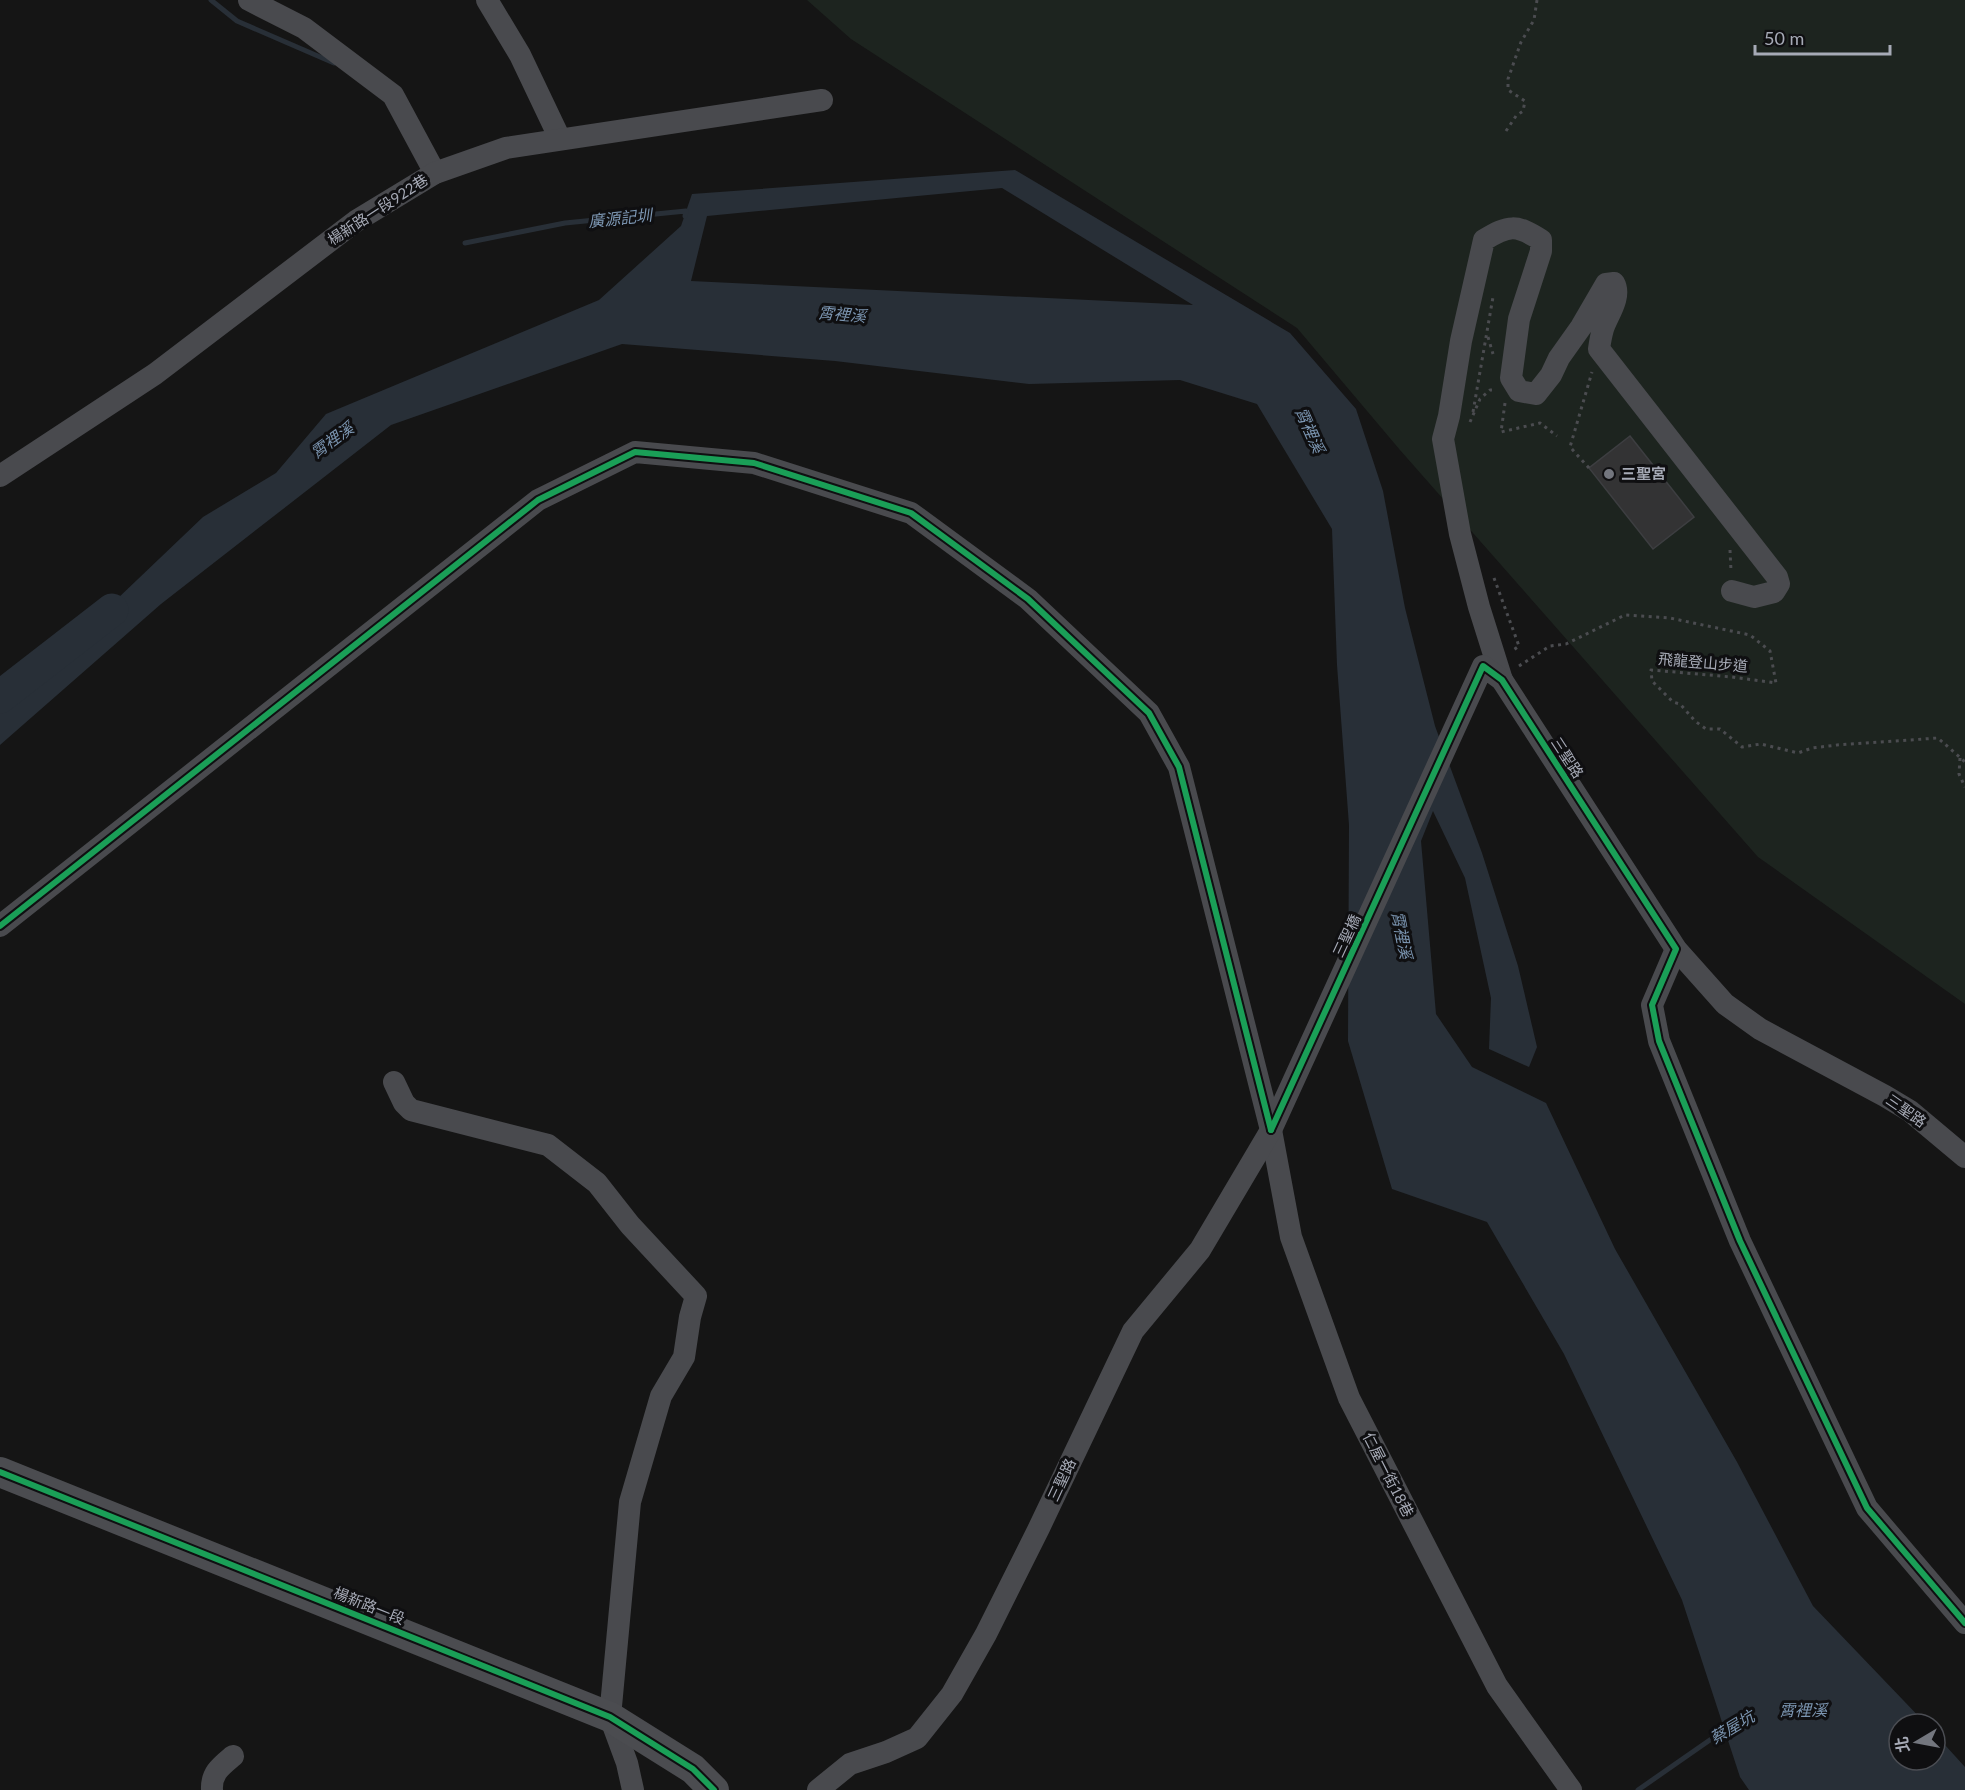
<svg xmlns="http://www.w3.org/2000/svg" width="1965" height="1790" viewBox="0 0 1965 1790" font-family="Lato,'Noto Sans TC',sans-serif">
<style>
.green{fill:#1d241f}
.water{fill:#282f37;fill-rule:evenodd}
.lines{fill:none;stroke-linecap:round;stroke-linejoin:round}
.stream{stroke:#282f37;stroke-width:5}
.river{stroke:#282f37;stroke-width:33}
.building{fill:#333334;stroke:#3d3e41;stroke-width:1.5}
.path{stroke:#4b4c50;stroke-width:3;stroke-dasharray:3 4.5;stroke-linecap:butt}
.minor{stroke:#494a4e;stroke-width:22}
.major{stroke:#4b4c50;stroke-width:30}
.cycleway-casing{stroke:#0f0f11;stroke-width:10}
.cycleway{stroke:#1a9f57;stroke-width:6}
.poi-dot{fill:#73767e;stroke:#0f0f11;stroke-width:2}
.labels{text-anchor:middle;stroke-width:6;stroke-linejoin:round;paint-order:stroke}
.street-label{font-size:15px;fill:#a6aab6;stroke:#0f0f11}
.poi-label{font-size:15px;font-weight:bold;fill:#a6aab6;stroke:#0f0f11;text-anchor:start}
.water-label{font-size:16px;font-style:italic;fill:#7c96b2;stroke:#0f0f11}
</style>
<rect width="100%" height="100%" fill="#151515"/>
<path class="green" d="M807 0H1965V1004L1758 857 1400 450 1297 328 851 39Z"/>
<path class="water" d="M1015 170 1290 333 1356 409 1383 491 1405 608 1435 726 1482 853 1518 966 1537 1047 1529 1067 1489 1049 1491 998 1465 878 1433 811 1421 841 1436 1014 1472 1067 1546 1103 1615 1249 1737 1462 1813 1606 1926 1724H1899V1760H1935V1734L1965 1767V1790H1749L1740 1777 1682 1600 1564 1354 1487 1222 1392 1189 1348 1041 1349 825 1337 665 1332 529 1257 404 1180 380 1029 384 835 361 622 344 391 425 161 604 0 745V680L72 642 203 517 276 473 326 414 599 300 681 226 692 194ZM1002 188 1193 305 691 281 707 216Z"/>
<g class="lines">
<g class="stream">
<path d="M211 0 237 21 334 63"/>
<path d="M465 243 565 223 686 211 685 216"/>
<path d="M1638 1790 1730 1726"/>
</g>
<path class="river" d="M0 697 112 610"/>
</g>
<path class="building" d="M1630 436 1694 517 1653 549 1589 468Z"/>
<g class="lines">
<g class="path">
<path d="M1506 131 1516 116 1523 111 1525 101 1508 90V79L1521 42 1534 20 1537 0"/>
<path d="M1488 337 1493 354"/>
<path d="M1505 403 1501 432 1540 423 1557 436"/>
<path d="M1473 412 1493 297"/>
<path d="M1470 422 1480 399 1490 390H1495"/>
<path d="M1589 468 1570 447 1592 372"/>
<path d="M1730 550 1731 571"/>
<path d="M1494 578 1519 646 1512 651"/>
<path d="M1519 666 1550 646 1566 644 1625 615 1670 618 1750 635 1770 651 1776 683 1732 677 1651 670 1652 681 1673 702 1680 704 1695 721 1706 729H1720L1742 747 1761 744 1798 753 1812 748 1837 745 1938 738 1965 762"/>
<path d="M1960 758 1959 774 1965 787"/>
</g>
<g class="minor">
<path d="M249 0 304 28 393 95 435 173"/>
<path d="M487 0 520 55 560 139"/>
<path d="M0 476 155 374 356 221 435 173 506 148 822 100"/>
<path d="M1502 680 1479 607 1460 534 1443 439 1449 416 1461 341 1484 240C1509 225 1516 224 1541 240V251L1519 319 1511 378 1519 391 1536 394 1551 375 1559 358 1581 327 1606 284 1614 283C1622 297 1607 316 1603 329 1601 336 1600 342 1599 349L1777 577 1779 584 1774 592 1754 597 1732 591"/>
<path d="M0 926 538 500 635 452 754 463 911 513 1028 599 1149 713 1179 767 1271 1130 1291 1237 1349 1398 1497 1686 1571 1790"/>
<path d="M1676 949 1652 1005 1659 1041 1740 1241 1867 1508 1965 1623"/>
<path d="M394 1082 404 1103 411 1110 548 1145 597 1183 630 1225 696 1296 690 1317 684 1357 661 1396 630 1502 610 1717 627 1763 633 1790"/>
<path d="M212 1790C211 1773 221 1766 233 1756"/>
<path d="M818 1790 850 1764 886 1752 917 1738 952 1694 986 1634 1039 1528 1133 1331 1200 1250 1271 1130 1483 666 1502 680 1676 949 1725 1004 1760 1029 1885 1096 1910 1111 1965 1157"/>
</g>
<path class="major" d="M0 1472 610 1717 693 1769 714 1790"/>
<defs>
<g id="cycleway">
<path d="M0 926 538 500 635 452 754 463 911 513 1028 599 1149 713 1179 767 1271 1130"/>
<path d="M1271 1130 1483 666 1502 680 1676 949 1652 1005 1659 1041 1740 1241 1867 1508 1965 1623"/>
<path d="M0 1472 610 1717 693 1769 714 1790"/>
</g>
</defs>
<use href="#cycleway" class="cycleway-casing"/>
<use href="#cycleway" class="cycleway"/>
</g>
<circle class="poi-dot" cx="1609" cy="474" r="6"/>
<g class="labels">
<g class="street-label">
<text transform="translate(378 210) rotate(-33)" y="5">楊新路一段922巷</text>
<text transform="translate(1703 663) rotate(5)" y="5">飛龍登山步道</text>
<text transform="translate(1567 758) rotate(57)" y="5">三聖路</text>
<text transform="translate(1347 936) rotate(-65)" y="5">三聖橋</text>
<text transform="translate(1906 1111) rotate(35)" y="5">三聖路</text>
<text transform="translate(1388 1475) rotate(63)" y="5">仁屋一街18巷</text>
<text transform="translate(1062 1480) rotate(-65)" y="5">三聖路</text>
<text transform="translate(369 1606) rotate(22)" y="5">楊新路一段</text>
</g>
<g class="poi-label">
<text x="1621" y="479">三聖宮</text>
</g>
<g class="water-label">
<text transform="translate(620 218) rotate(-6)" y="6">廣源記圳</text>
<text transform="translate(842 314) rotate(5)" y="6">霄裡溪</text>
<text transform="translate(1310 430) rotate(66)" y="6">霄裡溪</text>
<text transform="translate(332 440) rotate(-36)" y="6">霄裡溪</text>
<text transform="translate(1402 935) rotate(79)" y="6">霄裡溪</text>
<text x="1803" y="1716">霄裡溪</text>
<text transform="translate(1732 1727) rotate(-31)" y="6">蔡屋坑</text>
</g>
</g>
<g transform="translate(1917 1742) rotate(260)"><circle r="28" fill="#0f0f11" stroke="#4b4d53" stroke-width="1.5"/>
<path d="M0-4.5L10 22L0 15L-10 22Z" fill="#73767e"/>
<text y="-9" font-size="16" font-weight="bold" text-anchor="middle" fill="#a6aab6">北</text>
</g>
<path d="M1755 45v9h135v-9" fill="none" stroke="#a6aab6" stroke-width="3"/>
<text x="1764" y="45" font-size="18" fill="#a6aab6" stroke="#0f0f11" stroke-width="4.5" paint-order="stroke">50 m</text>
</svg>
